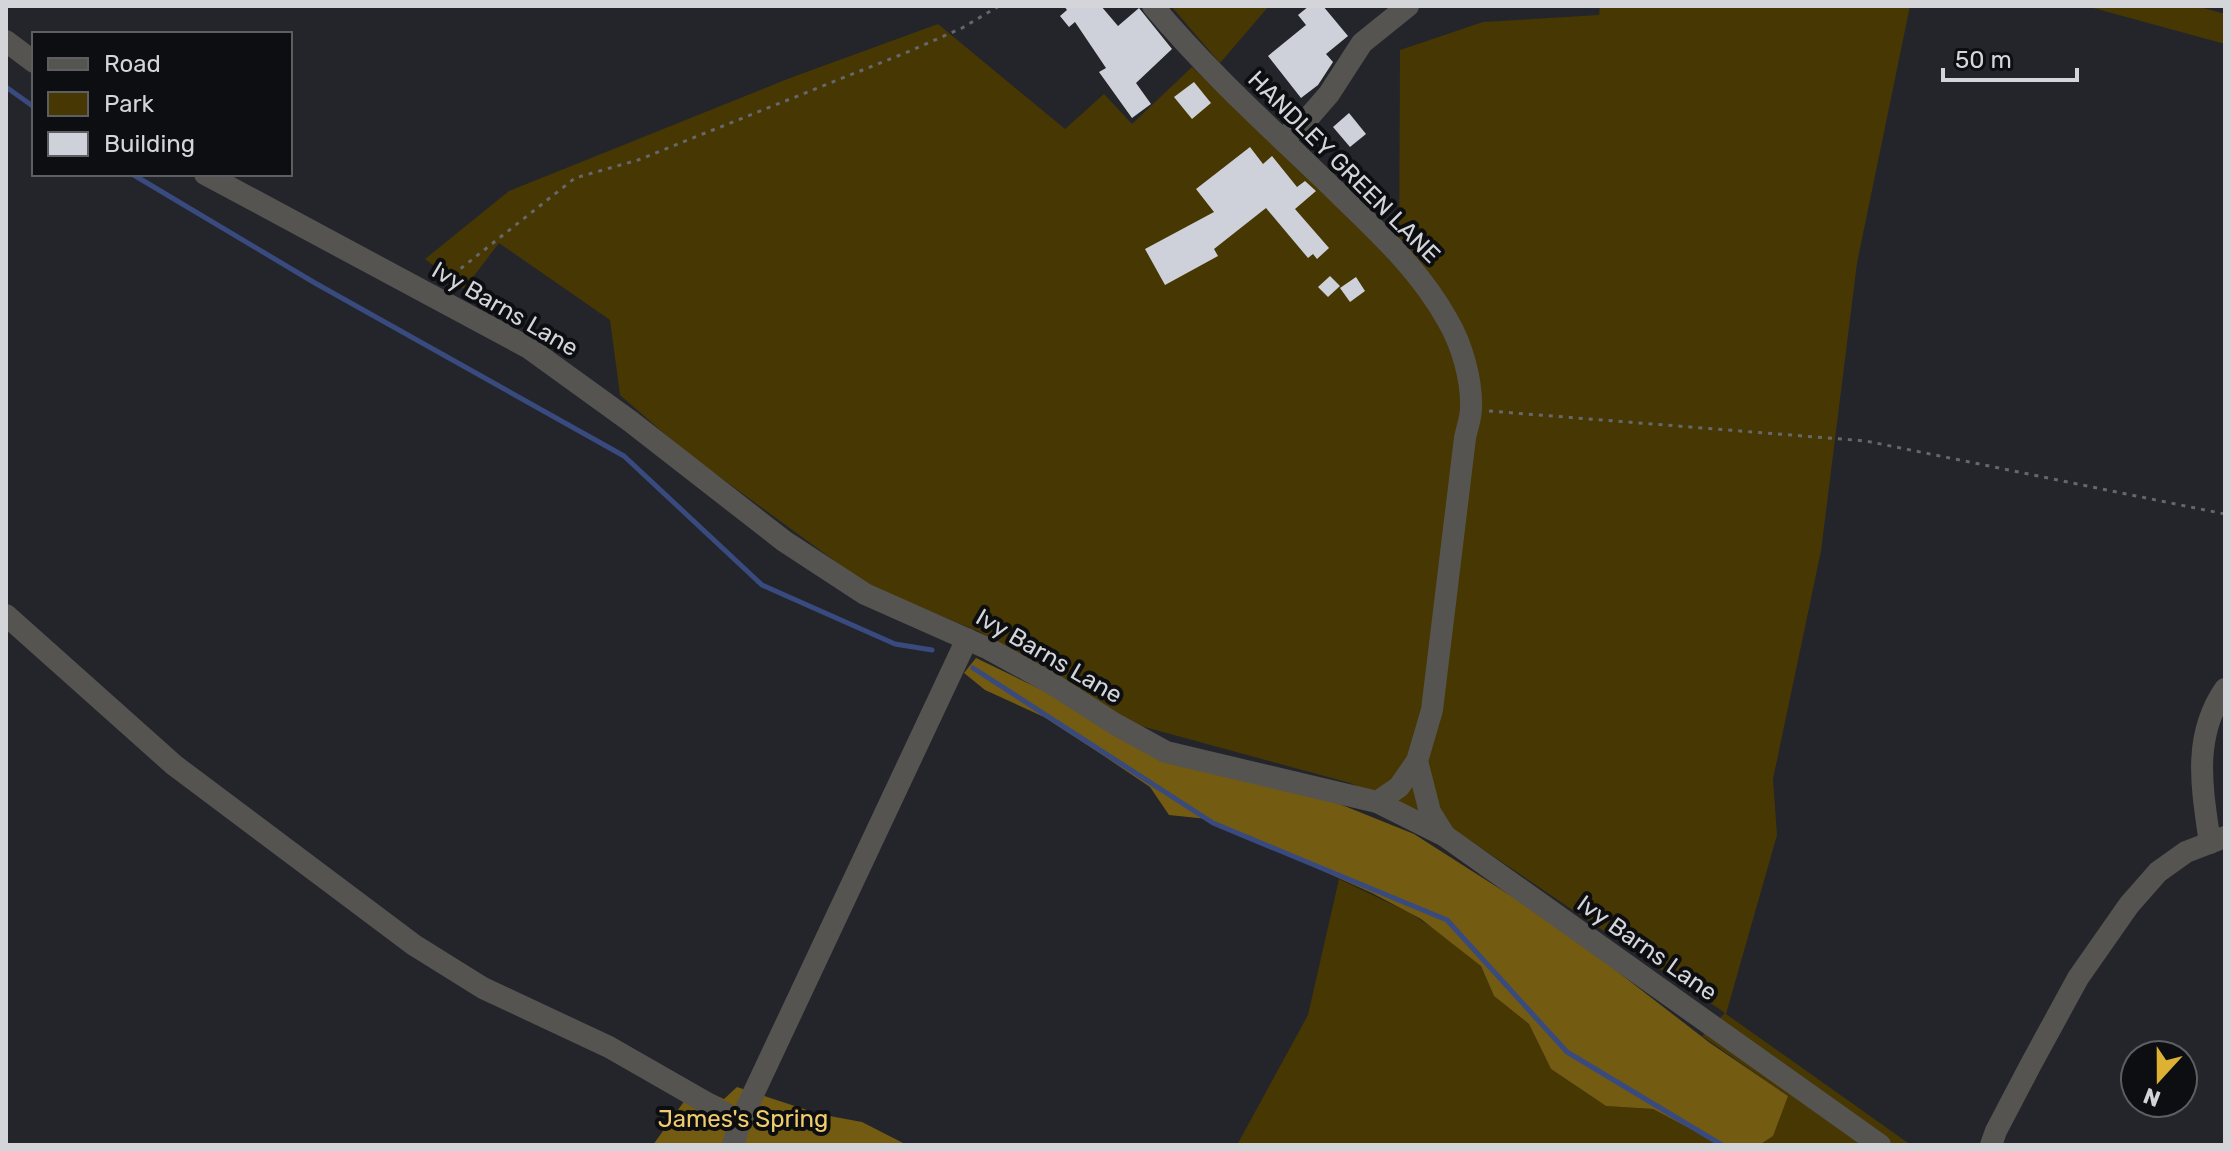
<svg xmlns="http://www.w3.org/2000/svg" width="2231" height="1151" viewBox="0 0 2231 1151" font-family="Rubik,sans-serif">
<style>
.green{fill:#473703}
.forest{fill:#735b11}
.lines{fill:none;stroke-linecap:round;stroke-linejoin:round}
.stream{stroke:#394a7f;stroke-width:5}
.building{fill:#ced1d9}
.path{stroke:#65676c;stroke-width:3;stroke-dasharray:4 6;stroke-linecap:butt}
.minor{stroke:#555451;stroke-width:22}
.labels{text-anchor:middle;stroke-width:8;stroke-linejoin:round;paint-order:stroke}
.street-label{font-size:24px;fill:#d3d5d8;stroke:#0d0e11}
.park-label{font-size:24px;fill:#f0cc6c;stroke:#0d0e11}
</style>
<rect width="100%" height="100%" fill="#23252b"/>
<g class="green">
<path d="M1171 6H1269L1220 63Z"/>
<path d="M1600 6H1910L1857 263 1821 551 1773 779 1777 835 1726 1014 1911 1145H1757L1788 1096 1702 1036 1725 1013 1456 831 1350 783 1130 723 980 632 869 586 683 450 620 395 610 320 499 243 464 289 425 259 509 191 790 78 938 24 1065 129 1104 94 1132 124 1192 67 1283 152 1399 267 1400 50 1483 22 1599 15Z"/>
<path d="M2086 6H2196L2225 14V44Z"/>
<path d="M1339 879 1410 913 1454 942 1481 966 1494 996 1529 1024 1551 1069 1606 1106 1653 1109 1721 1145H1237L1308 1015Z"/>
</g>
<g class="forest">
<path d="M976 658 1042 690 1116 735 1342 805 1414 834 1561 928 1710 1043 1788 1096 1773 1136 1759 1145H1721L1653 1109 1606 1106 1551 1069 1529 1024 1494 996 1481 966 1421 919 1372 893 1207 819 1169 815 1150 787 1101 754 1044 717 985 690 964 673Z"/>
<path d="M695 1086 724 1099 737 1087 819 1114 862 1122 907 1145H653Z"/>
</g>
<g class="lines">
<g class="stream">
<path d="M6 87 34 107"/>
<path d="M132 174 315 283 624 456 762 585 895 644 932 650"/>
<path d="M973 668 1213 823 1447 920 1567 1052 1722 1145"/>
</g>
</g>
<g class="building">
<path d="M1064 6H1101L1118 26 1139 8 1172 49 1136 83 1151 104 1132 118 1099 72 1106 68 1075 22 1069 27 1060 16 1067 10Z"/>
<path d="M1309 6H1323L1348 36 1326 54 1333 62 1318 85 1301 98 1268 56 1306 25 1298 15Z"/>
<path d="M1194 82 1211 103 1192 119 1174 97Z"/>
<path d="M1349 113 1366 134 1350 147 1333 127Z"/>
<path d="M1250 147 1263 164 1272 156 1297 187 1305 181 1316 191 1295 209 1329 248 1317 259 1313 254 1308 258 1266 208 1214 249 1218 256 1165 285 1145 249 1214 212 1196 189Z"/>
<path d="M1330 276 1340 286 1328 297 1318 287Z"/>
<path d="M1356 277 1365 291 1350 302 1340 288Z"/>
</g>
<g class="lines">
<g class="path">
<path d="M445 281 575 178 638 160 910 51 962 28 999 6"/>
<path d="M1489 411 1866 441 2225 514"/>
</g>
<g class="minor">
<path d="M1153 6C1209 73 1274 131 1337 192 1378 232 1420 270 1448 321 1462 345 1472 380 1471 408 1471 418 1467 428 1465 438L1432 710 1417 761 1430 812 1445 836"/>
<path d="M6 41 34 62"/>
<path d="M1283 139 1309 117 1329 94 1362 43 1408 6"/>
<path d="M205 174 529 348 630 421 784 541 865 594 989 649 1051 683 1115 724 1166 752 1377 802 1445 836 1880 1145"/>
<path d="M6 615 174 765 414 945 483 988 609 1047 740 1122"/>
<path d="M1377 802 1399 787 1417 761"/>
<path d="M2210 843C2202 788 2192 737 2225 689"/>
<path d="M733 1145 740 1122 967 639"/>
<path d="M1991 1145 1996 1131 2030 1066 2078 978 2129 905 2158 872 2186 852 2225 837"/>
</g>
</g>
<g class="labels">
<g class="street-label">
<text transform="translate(1344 167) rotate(45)" y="8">HANDLEY GREEN LANE</text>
<text transform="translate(505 309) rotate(30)" y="8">Ivy Barns Lane</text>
<text transform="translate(1049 656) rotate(30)" y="8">Ivy Barns Lane</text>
<text transform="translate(1647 948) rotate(35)" y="8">Ivy Barns Lane</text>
</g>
<g class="park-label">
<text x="743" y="1127">James's Spring</text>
</g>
</g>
<rect width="2231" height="1151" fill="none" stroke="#d3d5d8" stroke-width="16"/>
<rect x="32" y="32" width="260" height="144" fill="#0d0e11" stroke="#5c5e61" stroke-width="2"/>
<rect x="48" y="58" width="40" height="12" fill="#555451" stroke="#5c5e61" stroke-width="2"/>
<text x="104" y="72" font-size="24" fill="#d3d5d8">Road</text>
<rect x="48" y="92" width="40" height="24" fill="#473703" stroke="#5c5e61" stroke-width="2"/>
<text x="104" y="112" font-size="24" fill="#d3d5d8">Park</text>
<rect x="48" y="132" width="40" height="24" fill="#ced1d9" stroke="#5c5e61" stroke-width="2"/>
<text x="104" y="152" font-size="24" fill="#d3d5d8">Building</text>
<g transform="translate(2159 1079) rotate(201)"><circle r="38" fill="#0d0e11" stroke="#5c5e61" stroke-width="2"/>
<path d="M0-6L14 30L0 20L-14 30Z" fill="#ddb233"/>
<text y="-12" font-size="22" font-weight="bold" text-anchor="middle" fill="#d3d5d8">N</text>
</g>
<path d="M1943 68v12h134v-12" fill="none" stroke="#d3d5d8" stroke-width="4"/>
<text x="1955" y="68" font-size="24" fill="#d3d5d8" stroke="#0d0e11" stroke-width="6" paint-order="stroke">50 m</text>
</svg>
